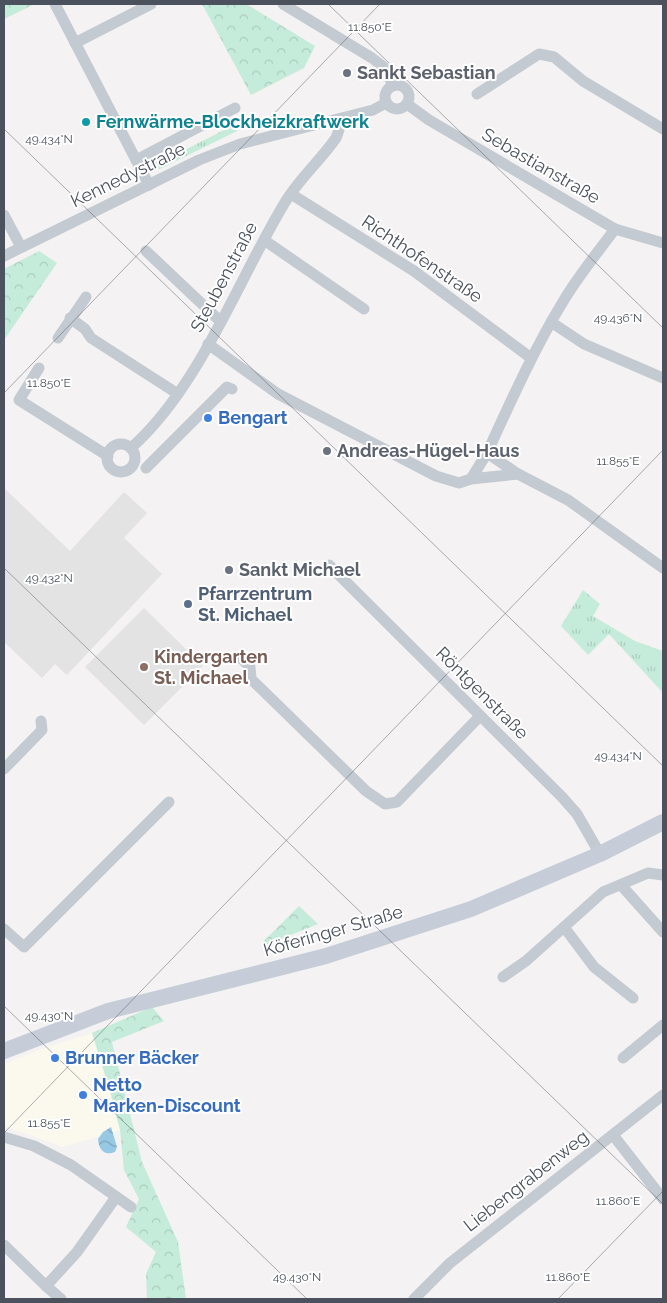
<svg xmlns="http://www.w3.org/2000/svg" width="667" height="1303" viewBox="0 0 667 1303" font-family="Raleway,sans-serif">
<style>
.commercial{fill:#fbf9ee}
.education{fill:#e4e3e3}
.grass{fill:url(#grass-tufts)}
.forest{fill:url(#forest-crowns)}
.water{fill:url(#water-waves)}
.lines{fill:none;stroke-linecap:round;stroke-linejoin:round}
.street{stroke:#c4cad1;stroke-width:11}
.secondary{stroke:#c6ccd8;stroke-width:16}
.ticks{fill:none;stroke:#4b525d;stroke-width:1;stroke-opacity:0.45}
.worship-dot{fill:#6b7280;stroke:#fff;stroke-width:2}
.culture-dot{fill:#0f9aa8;stroke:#fff;stroke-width:2}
.shop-dot{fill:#3f7fe0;stroke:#fff;stroke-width:2}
.service-dot{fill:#5c6f8a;stroke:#fff;stroke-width:2}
.education-dot{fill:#8d6e63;stroke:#fff;stroke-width:2}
.labels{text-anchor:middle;stroke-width:4;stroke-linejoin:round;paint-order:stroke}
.worship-label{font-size:18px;font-weight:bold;fill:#5b616d;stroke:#fff;text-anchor:start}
.culture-label{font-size:18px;font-weight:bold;fill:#0d838f;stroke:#fff;text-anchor:start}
.street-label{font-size:18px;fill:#4b525d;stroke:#fff}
.shop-label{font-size:18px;font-weight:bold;fill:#366cbe;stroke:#fff;text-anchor:start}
.service-label{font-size:18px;font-weight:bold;fill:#4e5e75;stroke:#fff;text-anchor:start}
.education-label{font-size:18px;font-weight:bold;fill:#785e54;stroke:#fff;text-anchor:start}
.ticks-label{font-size:12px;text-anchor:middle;fill:#4b525d;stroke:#fff;stroke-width:4;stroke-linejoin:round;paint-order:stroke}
</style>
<defs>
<pattern id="grass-tufts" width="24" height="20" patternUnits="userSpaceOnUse" patternTransform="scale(1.25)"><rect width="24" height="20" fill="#c5ecda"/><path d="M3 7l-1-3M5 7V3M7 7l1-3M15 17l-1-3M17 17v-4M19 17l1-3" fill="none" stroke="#abccbe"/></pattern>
<pattern id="forest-crowns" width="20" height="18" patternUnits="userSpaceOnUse" patternTransform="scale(1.25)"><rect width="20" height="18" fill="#c5ecda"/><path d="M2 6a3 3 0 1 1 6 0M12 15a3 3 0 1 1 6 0" fill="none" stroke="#abccbe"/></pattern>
<pattern id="water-waves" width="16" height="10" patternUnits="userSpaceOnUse" patternTransform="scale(1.25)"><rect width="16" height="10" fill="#97c8e4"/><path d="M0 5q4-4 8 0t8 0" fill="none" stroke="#7da5bc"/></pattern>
</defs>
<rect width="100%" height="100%" fill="#f4f2f2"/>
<path class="commercial" d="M92 1033 110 1091 120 1130 63 1147 4 1126V1064L42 1049Z"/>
<g class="education">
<path d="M4 488 70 551 124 492 147 513 124 538 162 574 67 675 55 664 42 678 4 642Z"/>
<path d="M144 608 203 666 144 725 85 667Z"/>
</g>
<g class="grass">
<path d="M234 125 237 131 160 169H149L145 163 152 155 157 164Z"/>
<path d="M583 590 600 604 593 616 635 641 663 651V693L609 634 588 655 561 626Z"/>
</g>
<g class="forest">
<path d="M4 4H35L4 19Z"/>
<path d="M202 4H246L315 46 304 68 251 95Z"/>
<path d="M39 251 57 263 4 340V269Z"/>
<path d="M299 906 318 924 266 945 263 942Z"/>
<path d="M152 1007 164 1021 112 1042 142 1162 178 1242 186 1299H147L146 1274 156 1252 126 1227 139 1199 124 1170 120 1130 110 1091 92 1033Z"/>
</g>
<path class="water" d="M111 1127 117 1147 115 1152C104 1156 99 1150 98 1139L103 1132Z"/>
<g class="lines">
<g class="street">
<path d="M55 4 149 185"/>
<path d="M283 4 372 58 385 68 393 86"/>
<path d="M75 43 151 4"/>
<circle cx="397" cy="97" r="12"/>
<path d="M477 94 539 54 554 57 583 81 663 129"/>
<path d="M407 104 429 120 615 229 663 243"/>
<path d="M136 160 235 108"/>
<path d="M291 194 414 271 531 358"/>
<path d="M4 215 21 247"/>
<path d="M264 240 364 309"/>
<path d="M146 251 220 321"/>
<path d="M4 256 199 160 240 144 373 110 386 103"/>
<path d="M70 318 85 329 91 338 178 394"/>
<path d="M551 322 584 344 663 378"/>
<path d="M58 338 86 297"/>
<path d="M208 344 278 394 436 476 459 483 471 479 518 474 487 453 471 479"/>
<path d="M39 368 19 400 108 456"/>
<circle cx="121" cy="458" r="14"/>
<path d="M131 448C199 388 237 282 284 204 298 180 320 161 336 138L340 127 339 119"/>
<path d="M487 453C511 401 534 349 564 300 579 275 598 252 615 229"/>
<path d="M146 468 227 387 232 389"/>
<path d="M518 474 568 500 663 568"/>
<path d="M329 565 562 797 577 814 600 854"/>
<path d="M241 658 250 667 251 679 366 791 385 804 397 802 480 716"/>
<path d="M4 769 42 730 41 721"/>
<path d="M621 885 663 932"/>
<path d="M564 927 594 967 633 998"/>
<path d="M4 929 24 947 169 802"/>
<path d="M503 977 526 961 603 892 648 873 663 875"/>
<path d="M623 1058 663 1025"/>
<path d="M613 1135 663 1199"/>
<path d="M4 1137 34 1146 71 1165 131 1207"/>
<path d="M4 1245 46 1286 77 1252 116 1197"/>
<path d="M46 1286 61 1299"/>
<path d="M414 1299 450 1263 663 1095"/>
</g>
<path class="secondary" d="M4 1051 108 1011 326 956 471 909 600 854 663 822"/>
</g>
<path class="ticks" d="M328 4 663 328M4 129 663 766M4 393 380 4M4 568 663 1204M4 1006 307 1299M4 1133 663 450M558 1299 663 1191"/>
<g class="worship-dot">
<circle cx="347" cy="73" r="5"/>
<circle cx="327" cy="451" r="5"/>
<circle cx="229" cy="570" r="5"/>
</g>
<circle class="culture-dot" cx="86" cy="122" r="5"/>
<g class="shop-dot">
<circle cx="208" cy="418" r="5"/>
<circle cx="55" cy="1058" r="5"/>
<circle cx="83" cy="1095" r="5"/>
</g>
<circle class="service-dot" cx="188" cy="604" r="5"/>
<circle class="education-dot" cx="144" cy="667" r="5"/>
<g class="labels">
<g class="worship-label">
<text x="357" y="79">Sankt Sebastian</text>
<text x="337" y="457">Andreas-Hügel-Haus</text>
<text x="239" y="576">Sankt Michael</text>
</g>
<g class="culture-label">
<text x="96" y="128">Fernwärme-Blockheizkraftwerk</text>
</g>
<g class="street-label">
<text transform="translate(541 166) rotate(30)" y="6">Sebastianstraße</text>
<text transform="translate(128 175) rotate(-26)" y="6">Kennedystraße</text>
<text transform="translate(422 259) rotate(34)" y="6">Richthofenstraße</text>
<text transform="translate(224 277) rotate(-62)" y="6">Steubenstraße</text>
<text transform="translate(482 693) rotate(45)" y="6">Röntgenstraße</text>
<text transform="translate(333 931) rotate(-16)" y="6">Köferinger Straße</text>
<text transform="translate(526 1181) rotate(-38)" y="6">Liebengrabenweg</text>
</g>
<g class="shop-label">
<text x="218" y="424">Bengart</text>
<text x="65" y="1064">Brunner Bäcker</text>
<text x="93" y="1091">Netto<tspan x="93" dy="21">Marken-Discount</tspan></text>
</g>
<g class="service-label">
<text x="198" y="600">Pfarrzentrum<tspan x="198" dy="21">St. Michael</tspan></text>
</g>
<g class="education-label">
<text x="154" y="663">Kindergarten<tspan x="154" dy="21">St. Michael</tspan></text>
</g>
</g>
<g class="ticks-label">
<text x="370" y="31">11.850°E</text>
<text x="49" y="143">49.434°N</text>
<text x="618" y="322">49.436°N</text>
<text x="49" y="387">11.850°E</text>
<text x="618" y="465">11.855°E</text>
<text x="49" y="582">49.432°N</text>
<text x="618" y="760">49.434°N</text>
<text x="49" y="1020">49.430°N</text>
<text x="49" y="1127">11.855°E</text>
<text x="618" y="1205">11.860°E</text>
<text x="568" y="1281">11.860°E</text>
<text x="297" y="1281">49.430°N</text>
</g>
<rect width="667" height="1303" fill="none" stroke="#4b525d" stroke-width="10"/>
</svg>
